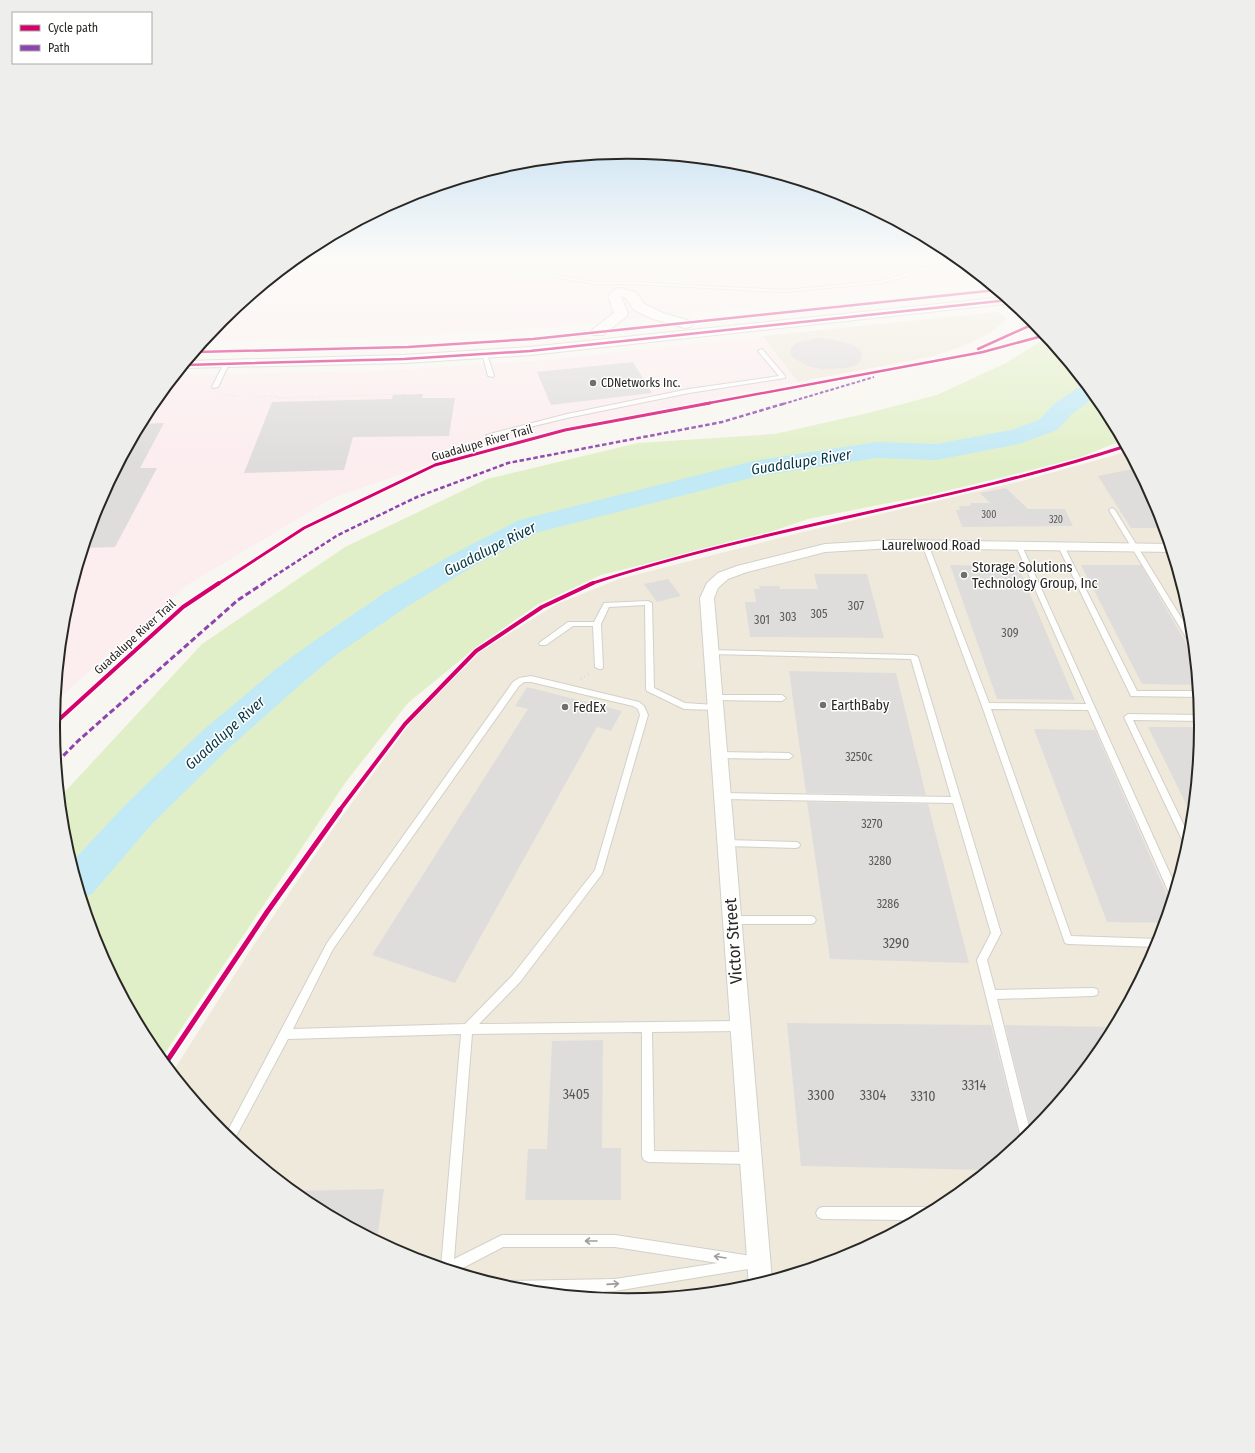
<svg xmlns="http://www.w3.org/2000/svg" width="1255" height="1453" viewBox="0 0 1255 1453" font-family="'Fira Sans Condensed',sans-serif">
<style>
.commercial{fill:#fcedef}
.built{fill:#efe9dc}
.green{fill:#e1efc8}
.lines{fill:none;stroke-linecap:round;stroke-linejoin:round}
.river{fill:#c2e9f6;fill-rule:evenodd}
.building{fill:#dfdddc}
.service-casing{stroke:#d2d0cb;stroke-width:2}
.minor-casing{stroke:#d2d0cb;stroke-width:2}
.primary-casing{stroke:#d2d0cb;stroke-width:2}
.path-far1{stroke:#dbdbd9;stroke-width:1.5;stroke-dasharray:0.5 2;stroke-linecap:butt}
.path{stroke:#dbdbd9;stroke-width:2.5;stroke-dasharray:1 3;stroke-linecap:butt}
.service{fill:#fefefd;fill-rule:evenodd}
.minor{fill:#fefefd;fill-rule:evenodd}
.primary{fill:#fefefd;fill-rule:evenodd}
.quiet-far2{stroke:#8e44ad;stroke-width:2;stroke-dasharray:3.5 2;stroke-linecap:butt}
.quiet-far1{stroke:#8e44ad;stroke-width:2.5;stroke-dasharray:4.5 2.5;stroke-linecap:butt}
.quiet{stroke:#8e44ad;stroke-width:3;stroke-dasharray:6 3;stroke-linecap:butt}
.cycleway-far3-casing{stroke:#fff;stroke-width:4}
.cycleway-far2-casing{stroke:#fff;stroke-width:5}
.cycleway-far1-casing{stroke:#fff;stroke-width:6}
.cycleway-casing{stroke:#fff;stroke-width:8}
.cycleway-far3{stroke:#d6006c;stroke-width:2.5}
.cycleway-far2{stroke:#d6006c;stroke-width:3}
.cycleway-far1{stroke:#d6006c;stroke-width:4}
.cycleway{stroke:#d6006c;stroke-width:5}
.oneway{stroke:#9e9d9b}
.poi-dot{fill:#716f6b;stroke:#fff;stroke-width:1.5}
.labels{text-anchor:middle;stroke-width:3;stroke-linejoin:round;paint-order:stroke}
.far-number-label{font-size:10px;fill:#5a5854}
.far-poi-label{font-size:12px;fill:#292723;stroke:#fff;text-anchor:start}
.far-street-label{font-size:12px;fill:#292723;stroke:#fff}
.number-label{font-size:12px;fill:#5a5854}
.street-label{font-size:14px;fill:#292723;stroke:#fff}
.poi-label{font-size:14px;fill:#292723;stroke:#fff;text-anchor:start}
.near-number-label{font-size:14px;fill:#5a5854}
.water-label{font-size:15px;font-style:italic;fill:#063846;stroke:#fff}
.near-street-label{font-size:17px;fill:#292723;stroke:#fff}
.rim{fill:none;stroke:#292723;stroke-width:2}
</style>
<rect width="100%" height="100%" fill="#f8f6f0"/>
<g class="commercial">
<path d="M295 260H960L987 282 555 327 389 337 204 341 221 320Z"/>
<path d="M763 336 798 382 490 443 333 498 187 585 56 701 64 614 97 506 150 407 177 375 381 371 546 360Z"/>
</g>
<g class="built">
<path d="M998 312 1007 319 990 333 964 346 930 357 798 382 763 336Z"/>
<path d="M1128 450 1158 507 1191 615 1202 727 1191 839 1158 947 1105 1046 1034 1133 946 1204 847 1257 739 1290 627 1301 515 1290 407 1257 308 1204 221 1133 172 1073 251 949 335 826 413 719 481 651 557 604 619 579 803 532 1018 482 1119 454Z"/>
</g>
<path class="green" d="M1044 333 1105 408 1123 440 1081 457 1004 477 929 495 808 519 758 536 601 575 537 605 475 648 408 703 345 783 161 1059 150 1045 97 946 64 838 60 797 202 644 345 547 487 479 638 443 775 434 868 413 937 395 1006 363 1043 340Z"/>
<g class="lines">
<path class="river" d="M1085 383 1096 396 1072 414 1057 430 1019 444 936 460 877 458 759 476 539 532 477 564 408 606 336 655 301 684 228 749 151 825 92 894 82 898 71 863 125 805 202 731 277 668 314 641 386 592 457 552 519 520 758 460 877 442 936 444 1011 430 1039 420 1054 404Z"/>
</g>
<g class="building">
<path d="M817 338 829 339 851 344 859 349 862 355 861 360 856 365 847 368 823 369 810 367 793 358 790 353 791 348 797 343Z"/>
<path d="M633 362 652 393 551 405 537 372Z"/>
<path d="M423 394 422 398H455L449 436 353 437 344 470 244 473 272 402 392 399 393 395Z"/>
<path d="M164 423 140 468H157L115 547 84 548 97 506 141 424Z"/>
<path d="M1137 468 1158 507 1165 528H1131L1098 476Z"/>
<path d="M1006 488 1028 509H1065L1073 526 962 527 956 510H960L959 506H971L970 503H990L980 493Z"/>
<path d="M950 565 1018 566 1075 700 997 699Z"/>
<path d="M1081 565H1141L1195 659 1198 685 1142 684Z"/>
<path d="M814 574H867L884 638 750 637 745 602H756L754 589H760L759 586H779L780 589H818Z"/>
<path d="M668 579 681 596 657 602 644 584Z"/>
<path d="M789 671 896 673 926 795 806 793Z"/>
<path d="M527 687 622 711 611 731 597 727 455 983 372 955 528 709 515 706Z"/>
<path d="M1148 727H1202L1193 818Z"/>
<path d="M1034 729 1095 730 1171 904 1165 923 1107 922Z"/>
<path d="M807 802 928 804 969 963 830 959Z"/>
<path d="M787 1023 991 1025 1021 1143 988 1170 801 1166Z"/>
<path d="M1005 1025 1115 1027 1105 1046 1032 1134Z"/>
<path d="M603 1040 602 1148H621V1200H525L528 1149H547L552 1041Z"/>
<path d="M384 1189 377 1241 308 1204 292 1191Z"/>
</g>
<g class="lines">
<defs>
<g id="service">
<path d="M453 260H464L595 282H632L784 290 882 281 933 265 941 260H946L937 267 882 283 784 292 632 284H595Z"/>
<path d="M761 349 763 350 785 376V378L689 393 567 418 489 437 486 435 567 414 689 389 779 376 758 351Z"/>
<path d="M482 353 487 354 494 376 493 377 488 376Z"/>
<path d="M224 363 229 364 218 387 213 388 212 387Z"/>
<path d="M1112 508 1115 510 1193 637 1194 646 1190 644 1109 510Z"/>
<path d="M925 542 928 544 989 703 1086 704 1016 546 1019 544 1022 546 1176 887 1173 897 1171 896 1169 893 1088 710 991 709 1071 936 1159 939H1160L1158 947 1068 944 1065 943 982 706 922 544Z"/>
<path d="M1061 544 1064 546 1137 691H1199V697L1131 696 1058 546Z"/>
<path d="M648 601 652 603 654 688 685 703 715 705 719 708 718 710 684 709 647 691 646 689 645 605 609 607 601 624 603 667 602 669H599L595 667 593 626H573L546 645H540L539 643 568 622H594L604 603Z"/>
<path d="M708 650 914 655 918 657 1001 933 987 960 995 990 1093 988 1097 989 1098 992 1097 995 1093 996 997 999 1031 1135 1022 1142 977 960 991 933 953 803 722 799 719 798 718 796 719 794 722 793 951 797 911 659 711 654H708L707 652Z"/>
<path d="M531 676 639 702 644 706 648 715 602 874 520 982 479 1024 740 1021 744 1023 745 1026 744 1029 740 1031 652 1032 654 1151 749 1152 753 1154 755 1158 753 1162 749 1164 648 1162 644 1160 642 1156V1032L472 1034 454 1259 502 1235H615L758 1257 762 1259 764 1263 762 1267 758 1269 754 1268 615 1291 541 1293 515 1290 499 1285 500 1283 504 1281 615 1279 718 1263 615 1247H503L455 1272 441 1267 461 1034 288 1039 233 1142 225 1136 327 943 513 682 519 678ZM524 682H531L633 706 638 709 640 715 595 870 512 976 465 1024 293 1029 333 949 519 686Z"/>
<path d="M715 695H782L786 698 782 701 712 700 711 698Z"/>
<path d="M1128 714 1201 715V721L1133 720 1191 840 1188 849 1185 846 1124 717Z"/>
<path d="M719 752 789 753 793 756 789 759 719 758 715 755Z"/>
<path d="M726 840 796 842 799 843 800 845 799 847 796 848 726 846 723 845 722 843 723 841Z"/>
<path d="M732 916H811L814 917 816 920 814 923 811 924H732L729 923 727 920 729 917Z"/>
<path d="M822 1207H929L933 1209 934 1211 907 1225 905 1220 822 1219 818 1217 816 1213 818 1209Z"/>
</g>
<path id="minor" d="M892 540 1170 544 1172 552 892 548 825 552 747 572 728 579 718 588 714 598 772 1280 749 1287 700 598 707 583 718 573 737 566 825 544Z"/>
<g id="primary">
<path d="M619 288 636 292 644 304 663 313 690 321 692 324 690 327 685 328 653 319 634 310 626 298 621 296 628 314 626 317 603 335H593L591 332 593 329 614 313 608 296 615 289Z"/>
<path d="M1005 297 1013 303 530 355 404 363 182 368 188 361 404 355 530 347Z"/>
</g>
</defs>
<use href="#service" class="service-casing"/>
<use href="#minor" class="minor-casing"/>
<use href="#primary" class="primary-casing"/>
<g class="path-far1">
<path d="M674 273 703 269"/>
<path d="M222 395 239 396"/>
<path d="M254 397 276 396V398L407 394"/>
</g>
<path class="path" d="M581 679 590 673"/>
<use href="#service" class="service"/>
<use href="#minor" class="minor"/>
<use href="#primary" class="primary"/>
<path class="quiet-far2" d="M783 404 874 377"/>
<path class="quiet-far1" d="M262 584 338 535 417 497 508 463 722 422 786 403"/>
<path class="quiet" d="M57 762 79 740 238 600 264 583"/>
<defs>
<g id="cycleway-far3">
<path d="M978 349 1029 326 1032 319"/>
<path d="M196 352 408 347 533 339 997 290"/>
<path d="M185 365 404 359 530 351 1009 300"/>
<path d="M704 404 983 352 1046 335"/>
</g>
<g id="cycleway-far2">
<path d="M218 584 304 528 435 465 565 430 710 403"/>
<path d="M590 584C766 526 951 503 1126 446"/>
</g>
<g id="cycleway-far1">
<path d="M53 725 183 607 219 583"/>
<path d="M339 811 405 724 476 651 542 607 593 583"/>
</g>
<path id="cycleway" d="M165 1064 267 912 340 810"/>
</defs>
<use href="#cycleway-far3" class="cycleway-far3-casing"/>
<use href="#cycleway-far2" class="cycleway-far2-casing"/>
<use href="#cycleway-far1" class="cycleway-far1-casing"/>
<use href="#cycleway" class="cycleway-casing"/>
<use href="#cycleway-far3" class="cycleway-far3"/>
<use href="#cycleway-far2" class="cycleway-far2"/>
<use href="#cycleway-far1" class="cycleway-far1"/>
<use href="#cycleway" class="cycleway"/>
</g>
<defs><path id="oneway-shaft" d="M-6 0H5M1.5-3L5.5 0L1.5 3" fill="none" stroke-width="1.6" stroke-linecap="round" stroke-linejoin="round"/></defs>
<g class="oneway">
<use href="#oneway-shaft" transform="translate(591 1241) rotate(180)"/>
<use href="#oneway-shaft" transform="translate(720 1257) rotate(-171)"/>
<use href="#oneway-shaft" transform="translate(613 1284) rotate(-4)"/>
</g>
<linearGradient id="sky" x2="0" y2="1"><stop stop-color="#99c9ee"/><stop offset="0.56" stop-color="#fcfbf8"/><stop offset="1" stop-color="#fcfbf8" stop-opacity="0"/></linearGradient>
<rect width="1255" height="464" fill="url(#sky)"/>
<g class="poi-dot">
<circle cx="593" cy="383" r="4"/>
<circle cx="964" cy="575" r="4"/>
<circle cx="823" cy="705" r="4"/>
<circle cx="565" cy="707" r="4"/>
</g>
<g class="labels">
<g class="far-number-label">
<text x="989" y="518">300</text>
<text x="1056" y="523">320</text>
</g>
<g class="far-poi-label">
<text x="601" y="387">CDNetworks Inc.</text>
</g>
<g class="far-street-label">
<text transform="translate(482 443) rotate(-16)" y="4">Guadalupe River Trail</text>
<text transform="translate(135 637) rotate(-42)" y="4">Guadalupe River Trail</text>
</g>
<g class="number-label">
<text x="856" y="610">307</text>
<text x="819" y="618">305</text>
<text x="788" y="621">303</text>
<text x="762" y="624">301</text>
<text x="1010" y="637">309</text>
<text x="859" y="761">3250c</text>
<text x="872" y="828">3270</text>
<text x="880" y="865">3280</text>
<text x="888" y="908">3286</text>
</g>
<g class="street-label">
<text x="931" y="550">Laurelwood Road</text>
</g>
<g class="poi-label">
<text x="972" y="572">Storage Solutions<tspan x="972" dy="16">Technology Group, Inc</tspan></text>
<text x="831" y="710">EarthBaby</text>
<text x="573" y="712">FedEx</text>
</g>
<g class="near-number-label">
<text x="896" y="948">3290</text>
<text x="974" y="1090">3314</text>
<text x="576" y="1099">3405</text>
<text x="821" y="1100">3300</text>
<text x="873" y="1100">3304</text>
<text x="923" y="1101">3310</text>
</g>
<g class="water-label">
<text transform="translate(801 462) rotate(-9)" y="5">Guadalupe River</text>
<text transform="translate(490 549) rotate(-27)" y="5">Guadalupe River</text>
<text transform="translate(225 733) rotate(-42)" y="5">Guadalupe River</text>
</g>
<g class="near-street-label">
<text transform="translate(733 941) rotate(-94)" y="6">Victor Street</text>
</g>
</g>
<path d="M0 0H1255V1453H0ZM60 726a567 567 0 1 1 1134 0a567 567 0 1 1-1134 0Z" fill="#eeeeed" fill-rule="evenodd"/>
<path class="rim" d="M60 726a567 567 0 1 1 1134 0a567 567 0 1 1-1134 0Z"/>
<rect x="12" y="12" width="140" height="52" fill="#ffffff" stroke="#a9a9a7"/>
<rect x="20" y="25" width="20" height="6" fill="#d6006c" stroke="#a9a9a7"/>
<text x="48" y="32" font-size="12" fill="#292723">Cycle path</text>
<rect x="20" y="45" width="20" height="6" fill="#8e44ad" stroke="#a9a9a7"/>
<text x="48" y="52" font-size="12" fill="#292723">Path</text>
</svg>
